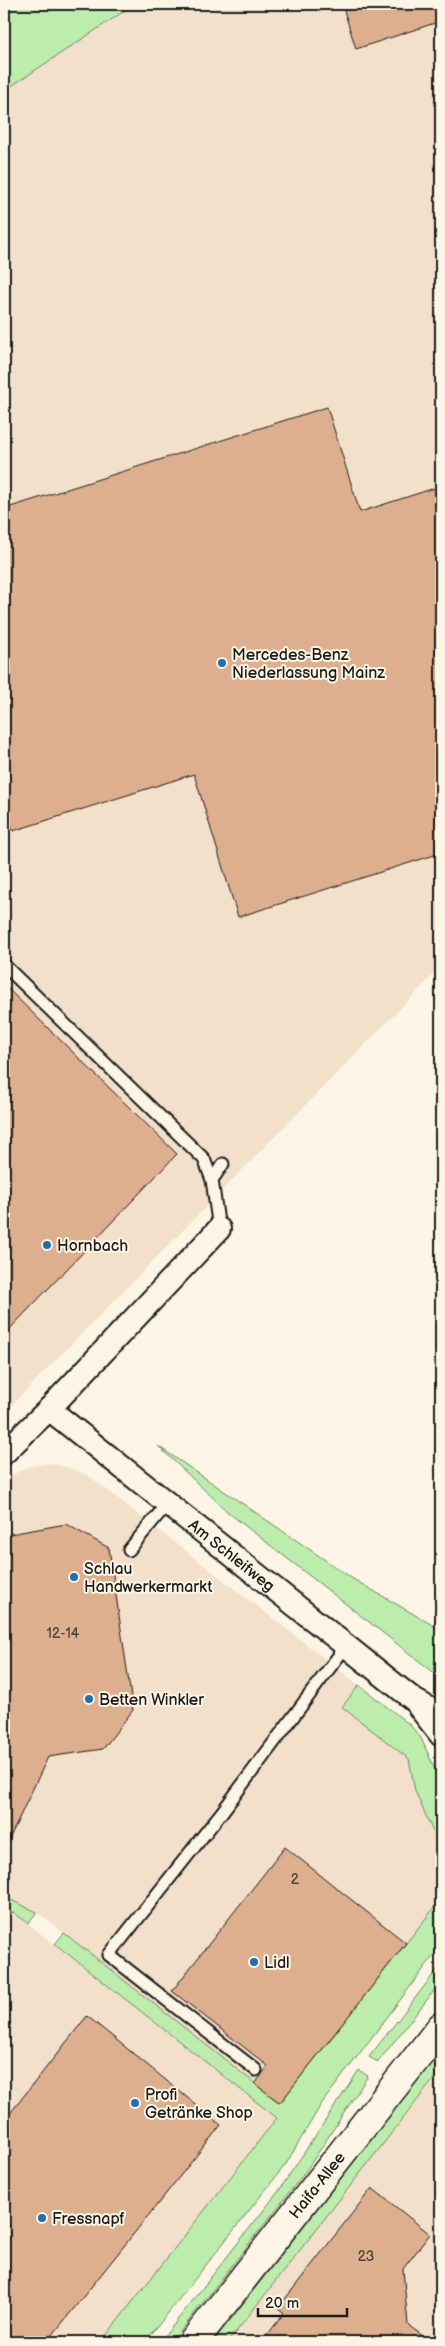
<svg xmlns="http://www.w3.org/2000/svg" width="445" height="2346" viewBox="0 0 445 2346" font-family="'Balsamiq Sans',sans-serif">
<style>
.built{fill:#f3e0cb}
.green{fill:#bdedad;stroke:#6c8464}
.building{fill:#ddaf8e;stroke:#1c1c1c}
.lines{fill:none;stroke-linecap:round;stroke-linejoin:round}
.lane-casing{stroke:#1c1c1c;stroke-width:15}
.street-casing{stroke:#1c1c1c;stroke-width:26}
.secondary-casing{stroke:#1c1c1c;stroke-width:31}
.lane{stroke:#fcf5e5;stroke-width:11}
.street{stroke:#fcf5e5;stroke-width:22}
.secondary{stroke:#fcf5e5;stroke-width:28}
.poi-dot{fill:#1f6fb2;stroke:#fcf5e5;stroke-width:2}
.labels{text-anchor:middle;stroke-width:4;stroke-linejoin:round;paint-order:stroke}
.number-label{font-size:14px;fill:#4c4138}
.poi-label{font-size:16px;fill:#1c1c1c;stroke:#fcf5e5;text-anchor:start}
.street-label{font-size:16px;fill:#1c1c1c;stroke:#fcf5e5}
</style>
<rect width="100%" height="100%" fill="#fcf5e5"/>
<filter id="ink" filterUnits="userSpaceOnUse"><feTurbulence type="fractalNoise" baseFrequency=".02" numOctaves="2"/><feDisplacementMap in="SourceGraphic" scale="10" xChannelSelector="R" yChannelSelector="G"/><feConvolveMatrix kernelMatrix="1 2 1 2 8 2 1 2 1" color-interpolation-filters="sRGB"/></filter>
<g filter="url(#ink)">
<g class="built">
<path d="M135 4H441V967L4 1413V91Z"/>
<path d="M48 1463 67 1467 89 1476 359 1685 342 1706 409 1759 411 1763 415 1791 441 1850V1899L280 2103 37 1912 4 1897V1482L12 1475 30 1466Z"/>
<path d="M13 1912 277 2118 101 2342H4V1922Z"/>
<path d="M441 2070V2342H228Z"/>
</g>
<g class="green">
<path d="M4 4H135L4 91Z"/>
<path d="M158 1446 353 1579 441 1630V1678L230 1514Z"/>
<path d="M359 1685 410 1725 421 1738 441 1783V1850L415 1791 409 1759 342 1707Z"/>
<path d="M4 1897 37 1912 28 1923 13 1912 4 1922Z"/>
<path d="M441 1899V1946L322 2103 286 2164 145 2342H101L277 2118 55 1944 64 1933 280 2103Z"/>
<path d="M441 1965V1982L378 2062 369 2057Z"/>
<path d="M441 2051V2070L228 2342H213Z"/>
<path d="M359 2070 368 2076 306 2171 172 2342H160L278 2192Z"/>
</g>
<g class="building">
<path d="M342 4H441V21L356 49Z"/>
<path d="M327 407 360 512 441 486V853L238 917 194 774 13 831 4 802V509Z"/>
<path d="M4 985 177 1154 4 1335Z"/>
<path d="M66 1524 109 1548 133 1710 103 1749 48 1757 4 1850V1540L10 1534Z"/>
<path d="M285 1847 406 1943 280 2103 255 2084 268 2066 172 1991Z"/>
<path d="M87 2016 221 2125 47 2342H4V2121Z"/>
<path d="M372 2188 430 2234 403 2269 408 2325 431 2342H262L284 2313 278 2308Z"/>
</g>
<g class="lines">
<defs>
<g id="lane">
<path d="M4 965 204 1159 212 1180 219 1229"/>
<path d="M212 1180 223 1164"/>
<path d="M129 1550 167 1504"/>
<path d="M256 2070 109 1955 222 1812 346 1646"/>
</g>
<g id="street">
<path id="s1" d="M49 1409 414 1700 441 1715"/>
<path d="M4 1453 49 1409 219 1229"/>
<path d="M419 1707 441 1735"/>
</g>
<g id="secondary">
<path id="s2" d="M193 2342 441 2027"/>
</g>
</defs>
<use href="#lane" class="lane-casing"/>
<use href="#street" class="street-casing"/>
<use href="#secondary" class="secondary-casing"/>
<use href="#lane" class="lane"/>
<use href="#street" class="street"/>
<use href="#secondary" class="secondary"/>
</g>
</g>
<g class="poi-dot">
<circle cx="222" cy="663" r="5"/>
<circle cx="47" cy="1245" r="5"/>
<circle cx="74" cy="1577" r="5"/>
<circle cx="89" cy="1699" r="5"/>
<circle cx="254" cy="1962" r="5"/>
<circle cx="135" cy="2103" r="5"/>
<circle cx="42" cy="2218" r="5"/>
</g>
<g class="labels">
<g class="number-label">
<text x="63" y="1638">12-14</text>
<text x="295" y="1884">2</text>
<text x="366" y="2261">23</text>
</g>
<g class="poi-label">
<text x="232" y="660">Mercedes-Benz<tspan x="232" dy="18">Niederlassung Mainz</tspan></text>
<text x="57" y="1251">Hornbach</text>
<text x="84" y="1574">Schlau<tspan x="84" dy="18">Handwerkermarkt</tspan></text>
<text x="99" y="1705">Betten Winkler</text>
<text x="264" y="1968">Lidl</text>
<text x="145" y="2100">Profi<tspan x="145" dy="18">Getränke Shop</tspan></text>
<text x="52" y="2224">Fressnapf</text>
</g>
<g class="street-label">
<text dy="6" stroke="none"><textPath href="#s1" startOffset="234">Am Schleifweg</textPath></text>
<text dy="6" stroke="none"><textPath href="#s2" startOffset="200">Haifa-Allee</textPath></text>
</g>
</g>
<rect width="445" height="2346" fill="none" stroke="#fcf5e5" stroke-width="20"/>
<rect x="10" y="10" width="425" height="2326" fill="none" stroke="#1c1c1c" stroke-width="2" filter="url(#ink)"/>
<path d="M258 2308v8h89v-8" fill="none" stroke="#1c1c1c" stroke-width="2.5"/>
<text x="265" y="2308" font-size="15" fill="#1c1c1c" stroke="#fcf5e5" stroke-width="4" paint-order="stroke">20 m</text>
</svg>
